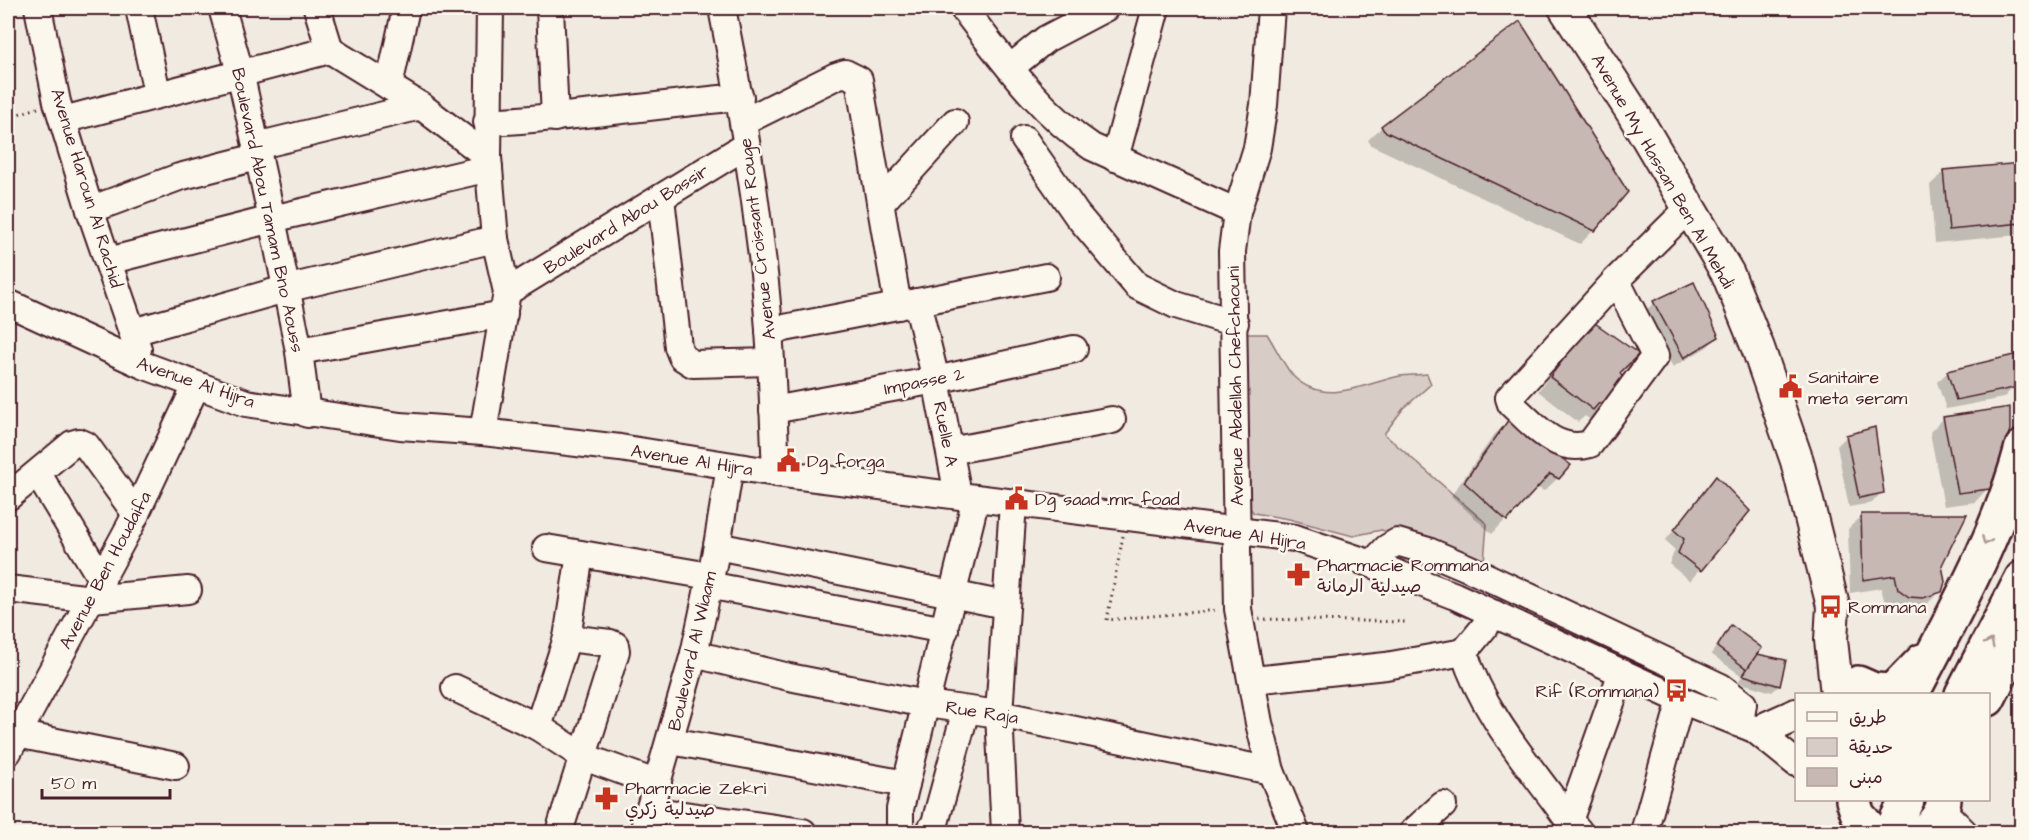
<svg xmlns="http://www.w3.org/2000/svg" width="2029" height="840" viewBox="0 0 2029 840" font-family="'Architects Daughter','Playpen Sans Arabic',sans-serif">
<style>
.green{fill:#d8ccc6;stroke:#917678;stroke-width:1.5}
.shadow{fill:#0003}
.building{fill:#c8b8b3;stroke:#4a1f2b;stroke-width:1.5}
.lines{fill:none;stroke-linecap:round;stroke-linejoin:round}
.minor-casing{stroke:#4a1f2b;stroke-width:30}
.major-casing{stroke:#4a1f2b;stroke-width:36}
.highway-casing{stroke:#4a1f2b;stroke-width:38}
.path{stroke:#4a1f2b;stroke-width:3;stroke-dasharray:1.5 4.5;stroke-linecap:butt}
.minor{stroke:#fbf7ec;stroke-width:26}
.major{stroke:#fbf7ec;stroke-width:32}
.highway{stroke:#fbf7ec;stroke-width:33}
.oneway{stroke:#ab9695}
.labels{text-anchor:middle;stroke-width:5;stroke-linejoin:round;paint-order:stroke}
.street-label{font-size:18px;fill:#4a1f2b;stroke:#fbf7ec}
.poi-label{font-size:18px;fill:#4a1f2b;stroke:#fbf7ec;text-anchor:start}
</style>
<rect width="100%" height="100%" fill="#f0eae0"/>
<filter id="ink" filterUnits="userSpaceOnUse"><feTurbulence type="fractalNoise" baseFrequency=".0167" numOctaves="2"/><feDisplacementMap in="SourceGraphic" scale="12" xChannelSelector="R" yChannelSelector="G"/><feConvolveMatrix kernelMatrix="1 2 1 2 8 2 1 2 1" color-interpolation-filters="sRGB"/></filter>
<g filter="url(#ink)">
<path class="green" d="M1244 334H1267C1275 346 1285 368 1294 377 1326 407 1365 383 1400 376 1409 375 1418 375 1427 374L1431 384 1403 409 1384 434 1487 524 1483 574 1398 534 1381 530 1353 536 1289 519 1254 513 1248 506Z"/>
<g class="shadow">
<path d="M1382 127 1594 230 1580 244 1371 145 1368 140Z"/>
<path d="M2022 165V230L2017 235 1935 243 1930 185 1944 172Z"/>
<path d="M1694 284 1717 337 1707 347 1673 367 1643 313 1654 303Z"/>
<path d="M1579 337 1618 373 1623 382 1592 421 1585 416 1578 422 1538 391Z"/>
<path d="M1948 372 2013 388 2003 398 1946 409 1937 382Z"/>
<path d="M1944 418 1988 488 1975 502 1944 506 1930 432Z"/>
<path d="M1509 421 1558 478 1544 491 1536 487 1492 534 1451 496 1495 434Z"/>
<path d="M1847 436 1882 492 1872 503 1849 507 1837 446Z"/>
<path d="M1716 479 1748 511 1690 581 1669 564 1675 550 1665 541Z"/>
<path d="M1861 516 1940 565V591L1926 605 1909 611 1895 610 1885 603 1881 588 1850 593 1848 529Z"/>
<path d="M1731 627 1779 686 1772 692 1738 682 1742 676 1711 654Z"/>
</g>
<g class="building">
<path d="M1520 21 1628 192 1595 231 1384 131 1381 126Z"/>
<path d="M2022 163V223L1949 230 1943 170Z"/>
<path d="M1694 282 1719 337 1684 358 1653 301Z"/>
<path d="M1592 321 1639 354 1620 373 1625 382 1606 409 1599 403 1593 410 1550 377Z"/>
<path d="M2018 354 2014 388 1956 400 1947 371Z"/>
<path d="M2010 407V430L1990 489 1958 493 1943 417Z"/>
<path d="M1509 419 1571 465 1559 479 1550 474 1507 521 1464 482Z"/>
<path d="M1875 427 1884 493 1859 498 1846 435Z"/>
<path d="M1716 476 1750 511 1701 571 1678 553 1684 539 1674 530Z"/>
<path d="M1861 514H1967L1942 565 1945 582 1942 592 1923 598 1909 597 1898 589 1895 575 1863 580Z"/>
<path d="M1731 625 1762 648 1747 669 1717 647Z"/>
<path d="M1757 654 1786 660 1780 686 1743 675Z"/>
</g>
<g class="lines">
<defs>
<g id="minor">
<path d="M38 8 57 102 90 210 138 349"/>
<path d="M139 8 157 93"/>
<path d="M222 8 240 72 272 219 299 351 307 414"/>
<path d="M317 8 330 50 421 106 488 157"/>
<path d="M550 8 555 118"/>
<path d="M722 8C739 92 753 178 763 264 771 333 773 403 776 473"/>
<path d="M963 8C1001 57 1039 112 1092 147L1237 212"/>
<path d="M1271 8 1264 105 1257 148 1237 212 1232 251 1238 609 1259 723 1271 771 1296 832"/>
<path d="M1010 68 1046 39 1105 8"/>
<path d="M389 86 406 8"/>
<path d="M63 120 330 50"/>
<path d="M487 122C572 118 655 105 740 97"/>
<path d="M743 122 836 76 845 73 859 80 898 306"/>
<path d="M1024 139 1077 215 1137 286 1176 305 1235 323"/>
<path d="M256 146 421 106"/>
<path d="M1115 158 1156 8"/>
<path d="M661 198 678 347 682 357 693 364 771 362"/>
<path d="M881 203 955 122"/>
<path d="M90 210 179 177 257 157"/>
<path d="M108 261 272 219 489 168"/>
<path d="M1616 280 1655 356 1590 444C1556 454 1534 425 1511 404L1509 398 1616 280 1689 208"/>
<path d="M507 292 745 146"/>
<path d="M917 302 936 380 958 495"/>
<path d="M8 303 143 365 246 403 400 426 483 432 620 448 776 473 1295 538 1372 564 1455 596 1681 700 1754 729 1796 763"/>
<path d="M769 331 1046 277"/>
<path d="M133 332 285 289 495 239"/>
<path d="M299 351 504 314"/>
<path d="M773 410 936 380 1074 349"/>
<path d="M483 432 507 292 495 239 488 157 490 8"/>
<path d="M950 451 1112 420"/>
<path d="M38 474 102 580"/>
<path d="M8 497 72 444 79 442 86 445 136 514"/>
<path d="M717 546 1005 605"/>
<path d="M546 548 710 576"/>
<path d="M1372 564 1387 548 1397 542 1428 551 1468 568 1721 687 1743 704 1740 724"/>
<path d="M708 585 945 630"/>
<path d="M8 589 92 599 188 590"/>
<path d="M1495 614 1464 652C1483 715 1532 768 1569 821"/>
<path d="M694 654 789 677 926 704 999 714 1271 771"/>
<path d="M1253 680 1386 666 1464 652"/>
<path d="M455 688 538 727 584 757 658 784"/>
<path d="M538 727 567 638 580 554"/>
<path d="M17 734 176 766"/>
<path d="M671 741 906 784"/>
<path d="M8 752 131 524 196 386"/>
<path d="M649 810 803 832"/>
<path d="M1942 810 1964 832"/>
<path d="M1578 830 1569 821 1622 672"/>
<path d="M559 832 616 651 615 645 610 643 567 638"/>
<path d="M643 832 694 654 717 546 730 466"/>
<path d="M900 832V809L906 784 976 498"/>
<path d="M929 832 935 823 966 710"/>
<path d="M1005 832 999 714 1013 503"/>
<path d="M1413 832 1443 805"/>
<path d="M1644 832 1681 700"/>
</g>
<g id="major">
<path d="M1565 8 1633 113 1728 274 1758 348 1797 461 1833 606 1831 640 1837 694"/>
<path d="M1767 728 1796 715"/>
</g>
<g id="highway">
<path d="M1858 683 1874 690 1893 691 1922 661"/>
<path d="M1912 694C1953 615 1999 534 2022 447"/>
<path d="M1962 694 2022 578"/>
<path d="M1988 699 2022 632"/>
<path d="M1853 800 1858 815 1873 832"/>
<path d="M1897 819 1907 800"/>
<path d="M1923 832C1935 823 1942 814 1944 800"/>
</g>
</defs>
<use href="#minor" class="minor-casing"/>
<use href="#major" class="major-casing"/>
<use href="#highway" class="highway-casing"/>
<g class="path">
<path d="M8 117 38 108"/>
<path d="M1123 536 1107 620 1219 610"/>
<path d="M1259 619 1408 622"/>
</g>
<use href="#minor" class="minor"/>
<use href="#major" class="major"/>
<use href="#highway" class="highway"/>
</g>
<defs><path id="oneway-chevron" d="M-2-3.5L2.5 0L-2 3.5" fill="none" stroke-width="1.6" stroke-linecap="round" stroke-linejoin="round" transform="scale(1.5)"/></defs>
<g class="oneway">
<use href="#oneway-chevron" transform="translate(1986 541) rotate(113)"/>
<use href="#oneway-chevron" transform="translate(1990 643) rotate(-64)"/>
</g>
</g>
<defs>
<symbol id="civic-bare" viewBox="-9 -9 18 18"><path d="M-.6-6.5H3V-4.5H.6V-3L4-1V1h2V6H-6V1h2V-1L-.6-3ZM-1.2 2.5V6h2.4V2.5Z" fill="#c8321e" stroke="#fbf7ec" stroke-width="2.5" paint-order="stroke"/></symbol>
<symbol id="pharmacy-bare" viewBox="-9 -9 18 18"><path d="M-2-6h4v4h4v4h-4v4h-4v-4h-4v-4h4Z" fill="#c8321e" stroke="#fbf7ec" stroke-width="2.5" paint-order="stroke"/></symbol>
<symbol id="bus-bare" viewBox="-9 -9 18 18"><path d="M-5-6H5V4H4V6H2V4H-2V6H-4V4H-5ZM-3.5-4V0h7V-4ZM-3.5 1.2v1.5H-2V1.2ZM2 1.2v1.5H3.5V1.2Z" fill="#c8321e" stroke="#fbf7ec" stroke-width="2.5" paint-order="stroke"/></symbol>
</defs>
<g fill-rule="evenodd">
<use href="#civic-bare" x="1774" y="370" width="33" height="33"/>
<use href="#civic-bare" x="772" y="444" width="33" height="33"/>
<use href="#civic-bare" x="1000" y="482" width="33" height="33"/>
<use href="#pharmacy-bare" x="1282" y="558" width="33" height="33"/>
<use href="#bus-bare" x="1814" y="590" width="33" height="33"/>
<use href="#bus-bare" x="1660" y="674" width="33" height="33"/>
<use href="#pharmacy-bare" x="590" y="782" width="33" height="33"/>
</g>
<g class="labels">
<g class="street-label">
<text transform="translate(1663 171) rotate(60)" y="6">Avenue My Hassan Ben Al Mehdi</text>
<text transform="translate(87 188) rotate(73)" y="6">Avenue Haroun Al Rachid</text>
<text transform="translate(268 210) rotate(78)" y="6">Boulevard Abou Tamam Bno Aouss</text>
<text transform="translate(626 219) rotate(-32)" y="6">Boulevard Abou Bassir</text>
<text transform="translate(757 239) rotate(-97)" y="6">Avenue Croissant Rouge</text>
<text transform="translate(924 381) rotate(-11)" y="6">Impasse 2</text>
<text transform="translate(196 382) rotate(19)" y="6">Avenue Al Hijra</text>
<text transform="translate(1235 386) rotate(-91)" y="6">Avenue Abdellah Chefchaouni</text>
<text transform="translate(946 434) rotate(79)" y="6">Ruelle A</text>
<text transform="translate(692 460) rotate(9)" y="6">Avenue Al Hijra</text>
<text transform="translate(1245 534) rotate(9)" y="6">Avenue Al Hijra</text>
<text transform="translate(105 570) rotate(-62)" y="6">Avenue Ben Houdaifa</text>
<text transform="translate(692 651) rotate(-77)" y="6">Boulevard Al Wiaam</text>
<text transform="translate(982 712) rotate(9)" y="6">Rue Raja</text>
</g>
<g class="poi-label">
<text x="1808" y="383">Sanitaire<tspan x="1808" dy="21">meta seram</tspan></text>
<text x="807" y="467">Dg forga</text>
<text x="1035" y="505">Dg saad .mr foad</text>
<text x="1317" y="571">Pharmacie Rommana<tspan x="1317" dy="21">صيدلية الرمانة</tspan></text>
<text x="1848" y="613">Rommana</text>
<text x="1659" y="697" text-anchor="end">Rif (Rommana)</text>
<text x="625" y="794">Pharmacie Zekri<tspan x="625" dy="21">صيدلية زكري</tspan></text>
</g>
</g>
<rect width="2029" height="840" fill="none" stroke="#fbf7ec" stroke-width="30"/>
<rect x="15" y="15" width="1999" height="810" fill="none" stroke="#4a1f2b" stroke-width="2" filter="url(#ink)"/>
<rect x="1795" y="693" width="195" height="108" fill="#fbf7ec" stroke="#b4a19f" stroke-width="1.5"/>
<rect x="1807" y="712" width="30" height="9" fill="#fbf7ec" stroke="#b4a19f" stroke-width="1.5"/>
<text x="1849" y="723" font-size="18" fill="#4a1f2b">طريق</text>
<rect x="1807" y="738" width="30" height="18" fill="#d8ccc6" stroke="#b4a19f" stroke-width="1.5"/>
<text x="1849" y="753" font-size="18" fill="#4a1f2b">حديقة</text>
<rect x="1807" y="768" width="30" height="18" fill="#c8b8b3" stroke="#b4a19f" stroke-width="1.5"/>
<text x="1849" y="783" font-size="18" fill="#4a1f2b">مبنى</text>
<path d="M42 789v9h128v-9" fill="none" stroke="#4a1f2b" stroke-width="3"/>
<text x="51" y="789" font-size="18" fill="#4a1f2b" stroke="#fbf7ec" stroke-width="4.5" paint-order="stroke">50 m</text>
</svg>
